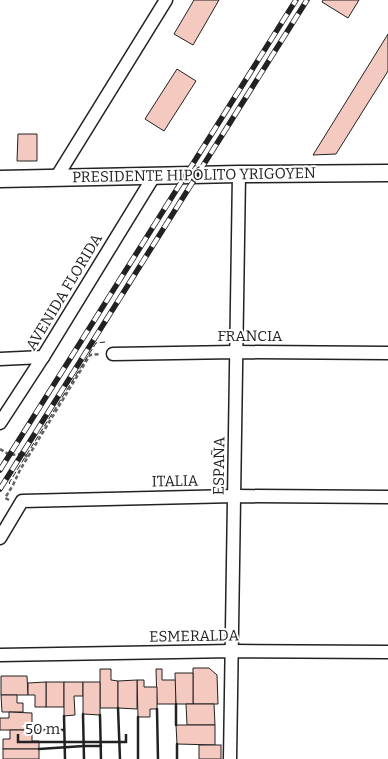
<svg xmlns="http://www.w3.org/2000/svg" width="388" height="759" viewBox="0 0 388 759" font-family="Bitter,serif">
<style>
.building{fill:#f3c9c0;stroke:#222}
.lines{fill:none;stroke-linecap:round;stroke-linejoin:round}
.minor-casing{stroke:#222;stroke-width:15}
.tertiary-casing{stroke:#222;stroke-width:19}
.path{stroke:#646464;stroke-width:2.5;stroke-dasharray:4 2.5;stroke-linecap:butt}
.minor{stroke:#fff;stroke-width:12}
.tertiary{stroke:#fff;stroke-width:16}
.rail-casing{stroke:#222;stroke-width:5.5}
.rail{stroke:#fff;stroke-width:4;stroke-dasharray:11;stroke-linecap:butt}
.fence{stroke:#222;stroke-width:1;stroke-dasharray:6 2.5;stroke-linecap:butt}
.wall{stroke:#222;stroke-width:2.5}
.labels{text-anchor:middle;stroke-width:4;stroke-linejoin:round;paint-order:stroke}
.street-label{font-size:15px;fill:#222;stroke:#fff}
</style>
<rect width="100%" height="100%" fill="#fff"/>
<g class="building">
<path d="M194 0H219L193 45 174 34Z"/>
<path d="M323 0H359L348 18 322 2Z"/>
<path d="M388 34V71L336 154 313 155Z"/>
<path d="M177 69 196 81 164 131 145 119Z"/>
<path d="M18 134H37V161H17Z"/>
<path d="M193 668H209L217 675 218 704H193Z"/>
<path d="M100 669H111V680L118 681V708H100Z"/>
<path d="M156 669H162V680H176V704H157Z"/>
<path d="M175 673H193V704H176Z"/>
<path d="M1 676H27L28 695H1Z"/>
<path d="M137 680H144V687H157V709H150V717H138Z"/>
<path d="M137 680V709L118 708V681Z"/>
<rect x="46" y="682" width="18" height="25"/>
<path d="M46 682V707H35V695H28V683Z"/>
<path d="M64 682H83V696H74L75 715 64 716Z"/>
<path d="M83 682H100V715L83 714Z"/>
<path d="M1 695H17V703H23V712H2Z"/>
<path d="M186 704H214L215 725H187Z"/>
<path d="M9 712 32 713V730H0V718H9Z"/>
<path d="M176 725H215V745L177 744Z"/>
<path d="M10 730H32V741H39V749H3V739H10Z"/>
<rect x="199" y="745" width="22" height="14"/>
<rect x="3" y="749" width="36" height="10"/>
</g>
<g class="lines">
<defs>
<g id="minor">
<path d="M56 178 166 0"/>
<path d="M113 354 236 352 388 353"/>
<path d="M0 359 43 357"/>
<path d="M0 423 43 357 154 176"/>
<path d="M0 538 22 501 235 496 388 497"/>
<path d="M0 655 233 651 388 652"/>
<path d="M230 759 239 174"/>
</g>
<path id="tertiary" d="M0 179 239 174 388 173"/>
</defs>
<use href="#minor" class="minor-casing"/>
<use href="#tertiary" class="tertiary-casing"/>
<g class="path">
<path d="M0 449 10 455 23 454 28 457"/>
<path d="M9 500 5 498 13 485 20 470 90 355 101 354"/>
</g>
<use href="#minor" class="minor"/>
<use href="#tertiary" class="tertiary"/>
<defs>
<g id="rail">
<path d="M0 470 296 0"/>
<path d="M0 489 307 0"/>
</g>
</defs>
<use href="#rail" class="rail-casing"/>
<use href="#rail" class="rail"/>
<path class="fence" d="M10 484 9 483 96 343 105 342"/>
<g class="wall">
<path d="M176 704V725"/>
<path d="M118 708 120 759"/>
<path d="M157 709 158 759"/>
<path d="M83 714 84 759"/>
<path d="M100 715 101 759"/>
<path d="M64 716 65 759"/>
<path d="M138 717V759"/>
<path d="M32 730H64"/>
<path d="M177 744V759"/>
<path d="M39 749 84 746H101"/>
</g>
</g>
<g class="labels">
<g class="street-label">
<text transform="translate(194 175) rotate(-1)" y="5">PRESIDENTE HIPÓLITO YRIGOYEN</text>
<text transform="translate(64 292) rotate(-59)" y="5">AVENIDA FLORIDA</text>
<text x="250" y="341">FRANCIA</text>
<text transform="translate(219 466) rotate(-89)" y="5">ESPAÑA</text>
<text transform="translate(175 481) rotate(-1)" y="5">ITALIA</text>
<text transform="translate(194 636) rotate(-1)" y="5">ESMERALDA</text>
</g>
</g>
<path d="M18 734v8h108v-8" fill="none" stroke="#222222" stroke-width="2.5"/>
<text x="25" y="734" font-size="15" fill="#222222" stroke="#ffffff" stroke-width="4" paint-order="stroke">50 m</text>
</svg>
